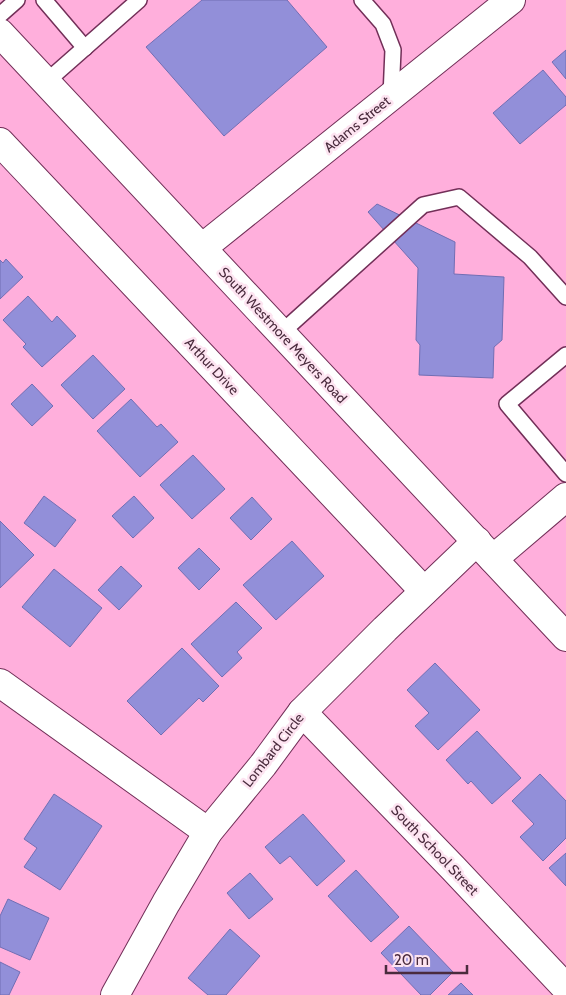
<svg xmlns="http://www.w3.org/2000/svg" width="566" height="995" viewBox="0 0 566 995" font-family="Cabin,sans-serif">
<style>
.building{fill:#928fd9;stroke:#716eb4}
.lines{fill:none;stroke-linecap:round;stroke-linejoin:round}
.lane-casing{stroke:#722f58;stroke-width:18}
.street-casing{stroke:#722f58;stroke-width:30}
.secondary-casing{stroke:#722f58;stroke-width:30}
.lane{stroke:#fff;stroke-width:15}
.street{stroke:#fff;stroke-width:28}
.secondary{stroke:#fff;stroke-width:28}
.labels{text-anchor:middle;stroke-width:5;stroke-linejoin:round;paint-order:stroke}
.street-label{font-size:14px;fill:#4a2b3d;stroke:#fde4f1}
</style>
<rect width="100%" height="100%" fill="#ffafdc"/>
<g class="building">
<path d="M202 0H287L327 47 224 136 146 47Z"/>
<path d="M566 50V79L552 62Z"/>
<path d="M543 70 566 97V105L520 144 493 113Z"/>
<path d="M377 204 455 242 454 274 504 277 502 340 494 347 493 378 419 375 420 345 416 340 418 268 368 212Z"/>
<path d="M6 259 23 277 0 299V260L3 263Z"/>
<path d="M28 296 52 322 57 316 76 336 42 367 23 347 26 344 3 320Z"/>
<path d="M93 355 125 389 93 419 61 385Z"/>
<path d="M32 384 53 406 32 426 11 404Z"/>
<path d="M131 399 157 427 161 424 178 442 140 477 97 431Z"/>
<path d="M193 455 225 489 192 519 160 485Z"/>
<path d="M44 496 76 520 55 547 24 523Z"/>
<path d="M134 496 154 518 133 538 112 516Z"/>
<path d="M252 497 272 519 251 540 230 518Z"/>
<path d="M0 521 34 555 0 588Z"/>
<path d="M292 541 324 576 276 620 243 585Z"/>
<path d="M199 548 220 569 199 590 178 568Z"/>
<path d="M121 566 142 586 119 610 98 590Z"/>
<path d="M54 569 102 608 70 647 22 607Z"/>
<path d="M236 602 262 628 237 652 242 658 222 677 191 644Z"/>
<path d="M182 648 219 686 203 702 199 698 161 735 127 701Z"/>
<path d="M435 663 480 710 438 750 415 726 429 713 407 690Z"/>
<path d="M477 731 521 778 492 804 471 781 468 784 446 760Z"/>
<path d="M540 774 566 801V838L543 861 520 837 534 824 512 801Z"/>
<path d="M54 794 102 826 60 890 24 867 37 848 24 839Z"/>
<path d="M303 814 345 861 317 886 290 856 280 864 265 847Z"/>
<path d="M566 853V886L549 868Z"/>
<path d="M356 870 399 917 371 942 328 896Z"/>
<path d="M250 873 273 899 249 919 227 893Z"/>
<path d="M8 899 49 918 30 960 0 947V916Z"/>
<path d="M409 926 453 972 430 995H421L381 953Z"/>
<path d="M230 929 260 956 226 995H208L188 978Z"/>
<path d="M0 962 20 972 9 995H0Z"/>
<path d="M461 983 473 995H448Z"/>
</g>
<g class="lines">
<defs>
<g id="lane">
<path d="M44 0 85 48"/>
<path d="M362 0 383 24 393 50 391 96"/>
<path d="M0 15 17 0"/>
<path d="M46 82 139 0"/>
<path d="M281 333 423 205 459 197 530 257 566 297"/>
<path d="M566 355 507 404 566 474"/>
</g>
<g id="street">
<path d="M0 142 424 591"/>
<path d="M202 248 511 0"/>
<path d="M493 559 566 497"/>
<path d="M0 683 208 832"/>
<path d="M302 712 453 868 566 988"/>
<path d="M115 995 166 903 208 832 263 765 302 712 385 629 477 541"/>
</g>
<path id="secondary" d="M0 33 566 637"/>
</defs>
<use href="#lane" class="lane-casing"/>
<use href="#street" class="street-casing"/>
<use href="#secondary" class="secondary-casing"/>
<use href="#lane" class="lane"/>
<use href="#street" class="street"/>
<use href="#secondary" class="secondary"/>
</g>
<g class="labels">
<g class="street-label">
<text transform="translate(357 124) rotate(-39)" y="5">Adams Street</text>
<text transform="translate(283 335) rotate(47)" y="5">South Westmore Meyers Road</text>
<text transform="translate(212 366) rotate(47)" y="5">Arthur Drive</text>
<text transform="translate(273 750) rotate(-52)" y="5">Lombard Circle</text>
<text transform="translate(435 850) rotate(46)" y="5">South School Street</text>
</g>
</g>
<path d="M386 965v8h81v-8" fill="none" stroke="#4a2b3d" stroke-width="2.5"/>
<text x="394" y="965" font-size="15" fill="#4a2b3d" stroke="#fde4f1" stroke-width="4" paint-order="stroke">20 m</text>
</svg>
